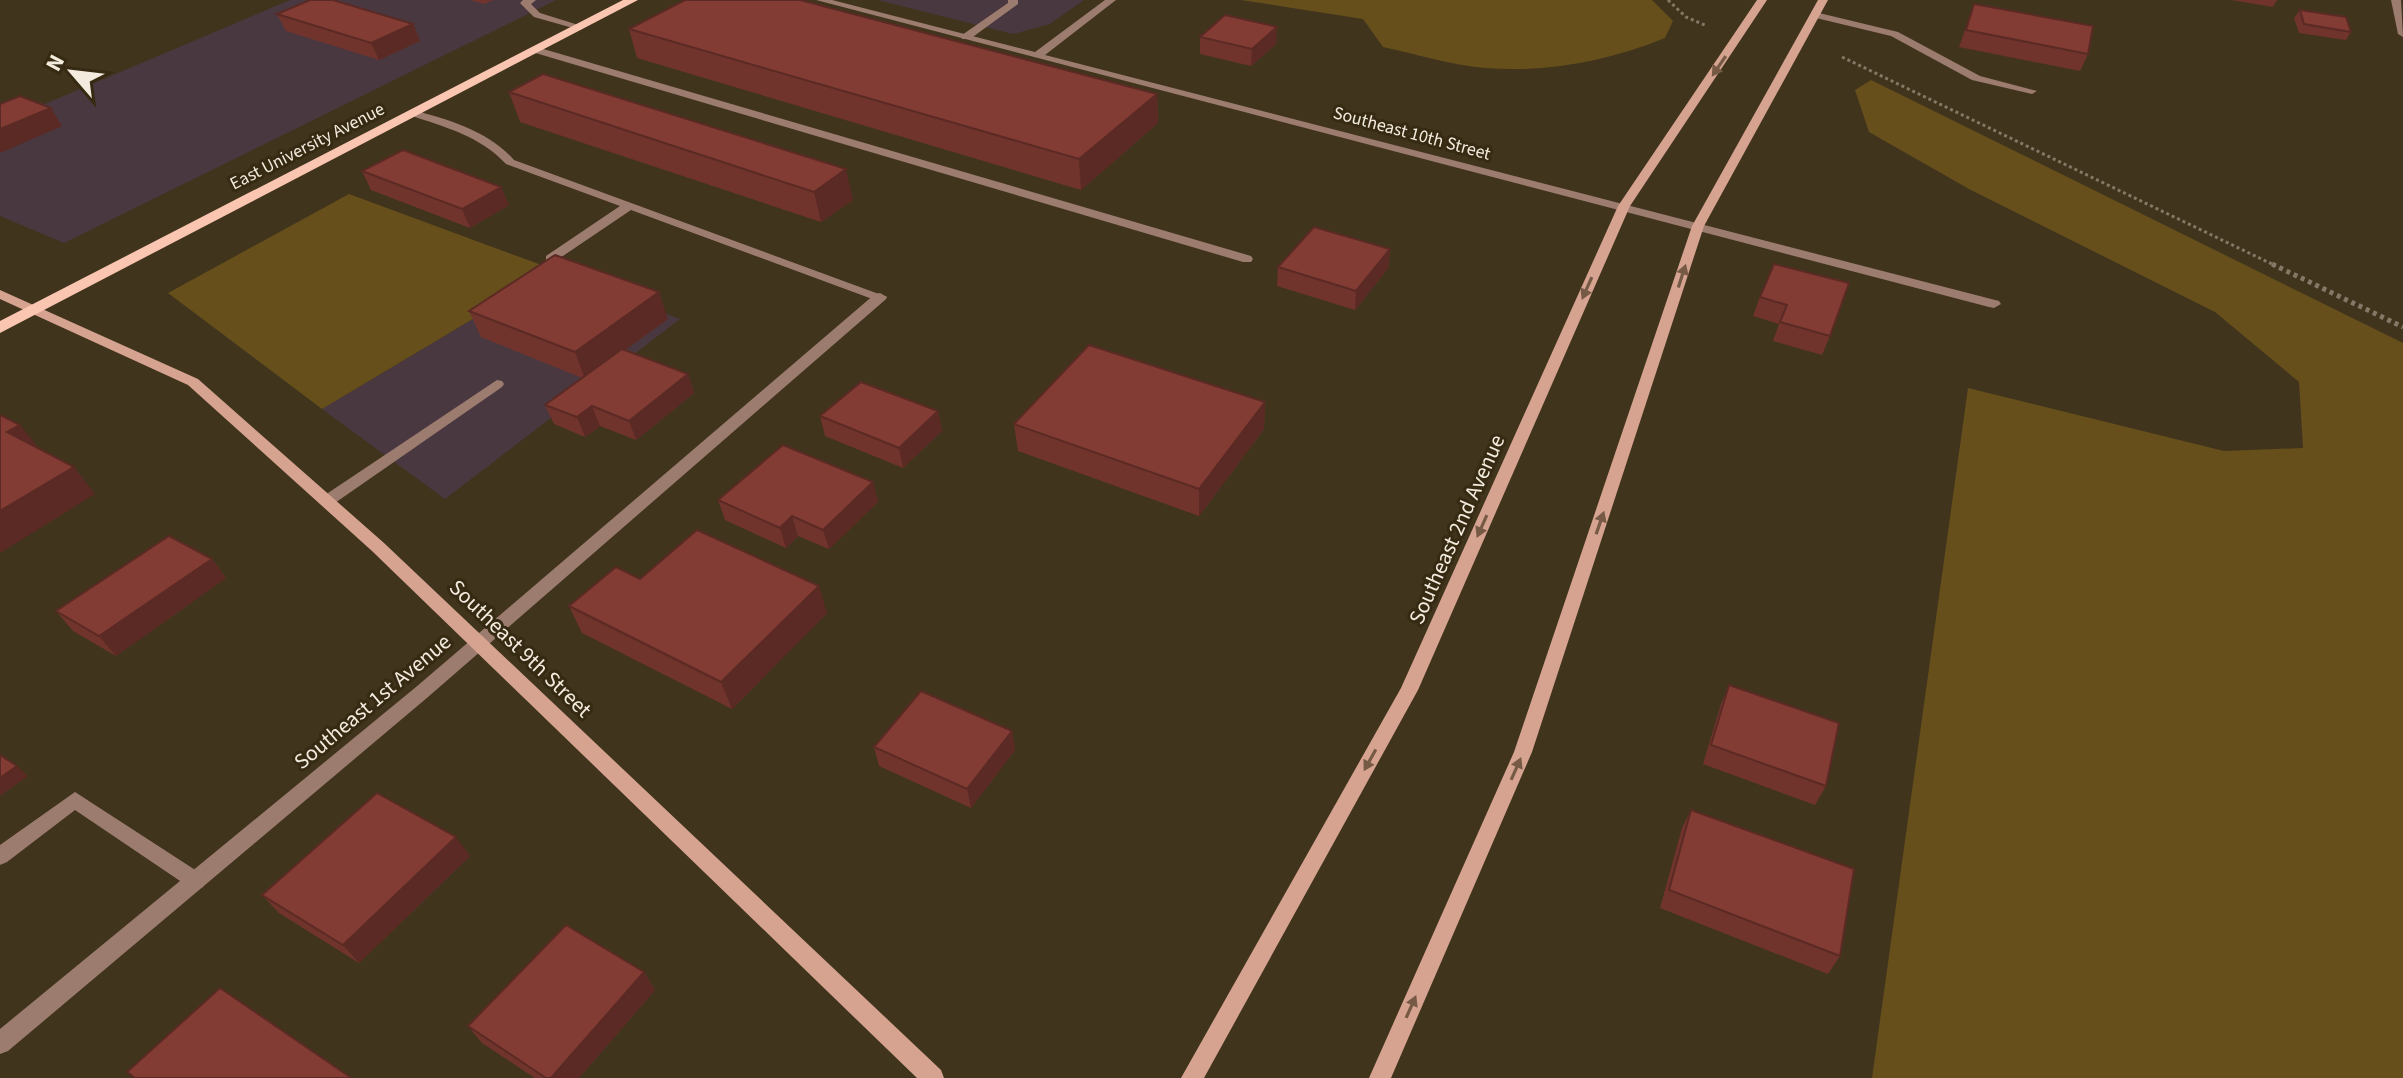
<svg xmlns="http://www.w3.org/2000/svg" width="2403" height="1078" viewBox="0 0 2403 1078" font-family="'Source Sans 3',sans-serif">
<style>
.commercial{fill:#4a3841}
.green{fill:#674f1c}
.lines{fill:none;stroke-linecap:round;stroke-linejoin:round}
.path-far1{stroke:#837966;stroke-width:3;stroke-dasharray:3 3;stroke-linecap:butt}
.path{stroke:#837966;stroke-width:5;stroke-dasharray:4 4;stroke-linecap:butt}
.lane{fill:#9d7c70;fill-rule:evenodd}
.street{fill:#9d7c70;fill-rule:evenodd}
.secondary{fill:#d6a390;fill-rule:evenodd}
.primary{fill:#fac5b1;fill-rule:evenodd}
.wall{fill:#70342d}
.shaded-wall{fill:#5b2a24}
.building{fill:#823c34;stroke:#5b2a24;stroke-width:2}
.oneway{fill:#765a45}
.labels{text-anchor:middle;stroke-width:6;stroke-linejoin:round;paint-order:stroke}
.far-street-label{font-size:18px;fill:#f3ecde;stroke:#362a13}
.street-label{font-size:22px;fill:#f3ecde;stroke:#362a13}
</style>
<rect width="100%" height="100%" fill="#40341d"/>
<g class="commercial">
<path d="M290 0H556L64 243 0 216V123Z"/>
<path d="M878 0H1084L1050 24 1013 34Z"/>
<path d="M555 270 680 319 445 499 322 409Z"/>
</g>
<g class="green">
<path d="M1241 0H1652L1673 21 1665 38C1609 61 1546 73 1485 68 1451 65 1416 54 1383 47L1363 19Z"/>
<path d="M1871 80 2403 343V1078H1872L1968 388 2224 451 2303 448 2299 382 2215 312 1969 189 1869 132 1855 90Z"/>
<path d="M349 194 555 270 322 409 168 293Z"/>
</g>
<g class="lines">
<g class="path-far1">
<path d="M1668 0 1686 17 1707 26"/>
<path d="M1842 57 2276 266"/>
</g>
<path class="path" d="M2272 264 2403 327"/>
<g class="lane">
<path d="M536 0 531 4 540 13 585 27 580 30 534 17 520 3 523 0Z"/>
<path d="M1008 0H1018V4L970 39H962V35L1008 3Z"/>
<path d="M1815 12 1898 32 1980 76 2037 91 2032 94 1972 80 1891 36 1812 17 1810 15Z"/>
<path d="M532 48H540L1251 256 1253 259 1251 262H1243L532 52Z"/>
<path d="M413 110C450 120 488 131 514 160L887 297 885 300H875L631 210 554 262H546V256L620 206 506 164C480 136 445 127 409 115V111Z"/>
<path d="M497 380 502 381 504 384 502 387 332 505H322L319 501 322 497Z"/>
<path d="M75 792 203 875 206 881 203 887 196 890 189 887 75 810 7 862 0 865V845Z"/>
</g>
<g class="street">
<path d="M816 0H832L1035 52 1105 0H1116L1045 55 1999 301 2001 304 1994 308 1989 307Z"/>
<path d="M2391 0H2401L2403 37 2398 34Z"/>
<path d="M880 293 887 297 885 300 428 697 8 1051 0 1054V1029L416 687 875 294Z"/>
</g>
<g class="secondary">
<path d="M1757 0H1767L1630 206 1418 690 1204 1078H1181L1401 688 1618 206Z"/>
<path d="M1818 0H1828L1704 226 1532 752 1391 1078H1369L1514 752 1692 226Z"/>
<path d="M0 290 198 379 384 543 941 1070 944 1078H917L372 551 188 385 0 299Z"/>
</g>
<path class="primary" d="M623 0H638L0 333V321Z"/>
</g>
<g class="wall">
<path d="M470 0H493L484 4Z"/>
<path d="M2231 0H2277L2273 7Z"/>
<path d="M1974 4 2088 54 2080 71 1959 47Z"/>
<path d="M2300 10 2351 32 2346 40 2299 33 2294 18Z"/>
<path d="M277 14 413 24 420 41 379 60 286 31Z"/>
<path d="M629 29 1157 94 1158 123 1081 190 637 58Z"/>
<path d="M1200 37 1276 44 1251 66 1200 54Z"/>
<path d="M509 92 853 200 821 222 520 122Z"/>
<path d="M362 171 509 205 470 228 371 190Z"/>
<path d="M1390 249 1388 268 1355 310 1277 286 1278 267Z"/>
<path d="M1774 264 1830 336 1822 355 1773 341 1779 324 1753 316 1760 297Z"/>
<path d="M469 311 668 319 625 350 688 374 694 393 636 440 600 426 585 437 554 424 545 405 582 378 481 337Z"/>
<path d="M1265 402 1264 429 1199 516 1018 451 1014 424Z"/>
<path d="M938 411 942 431 903 468 825 436 820 416Z"/>
<path d="M873 482 878 502 829 549 798 536 786 548 725 520 718 500Z"/>
<path d="M212 559 226 578 116 656 73 631 56 611Z"/>
<path d="M640 579 827 613 732 709 582 633 569 606Z"/>
<path d="M1729 685 1826 786 1815 805 1703 764 1721 704Z"/>
<path d="M1012 731 1015 750 971 808 879 766 874 747Z"/>
<path d="M1691 810 1840 956 1828 974 1660 908 1682 828Z"/>
<path d="M470 856 359 963 279 913 262 895Z"/>
<path d="M644 972 655 990 579 1078H535L482 1043 468 1026Z"/>
</g>
<g class="shaded-wall">
<path d="M413 24 420 41 379 60 371 43Z"/>
<path d="M1277 27 1276 44 1251 66 1252 49Z"/>
<path d="M1157 94 1158 123 1081 190 1079 159Z"/>
<path d="M51 108 62 126 0 153V129Z"/>
<path d="M846 169 853 200 821 222 814 192Z"/>
<path d="M501 187 509 205 470 228 462 209Z"/>
<path d="M1390 249 1388 268 1355 310 1356 291Z"/>
<path d="M659 292 668 319 585 379 575 352Z"/>
<path d="M688 374 694 393 636 440 629 421Z"/>
<path d="M1265 402 1264 429 1199 516V489Z"/>
<path d="M592 406 600 426 585 437 577 417Z"/>
<path d="M938 411 942 431 903 468 899 448Z"/>
<path d="M20 425 42 452 7 432Z"/>
<path d="M74 467 95 494 0 553V511Z"/>
<path d="M873 482 878 502 829 549 823 530Z"/>
<path d="M792 516 798 536 786 548 780 528Z"/>
<path d="M212 559 226 578 116 656 99 636Z"/>
<path d="M819 586 827 613 732 709 721 682Z"/>
<path d="M1012 731 1015 750 971 808 967 789Z"/>
<path d="M17 766 28 776 0 796V778Z"/>
<path d="M456 837 470 856 359 963 343 945Z"/>
<path d="M644 972 655 990 579 1078H551Z"/>
</g>
<g class="building">
<path d="M310 0H333L413 24 371 43 277 14Z"/>
<path d="M685 0H800L1157 94 1079 159 629 29Z"/>
<path d="M1974 4 2093 26 2088 54 1966 30Z"/>
<path d="M2300 10 2346 17 2351 32 2304 24Z"/>
<path d="M1225 15 1277 27 1252 49 1200 37Z"/>
<path d="M543 74 846 169 814 192 509 92Z"/>
<path d="M20 96 51 108 0 129V104Z"/>
<path d="M403 150 501 187 462 209 362 171Z"/>
<path d="M1314 227 1390 249 1356 291 1278 267Z"/>
<path d="M555 255 659 292 575 352 469 311Z"/>
<path d="M1774 264 1849 283 1830 336 1780 322 1787 305 1760 297Z"/>
<path d="M1089 345 1265 402 1199 489 1014 424Z"/>
<path d="M622 349 688 374 629 421 592 406 577 417 545 405Z"/>
<path d="M861 382 938 411 899 448 820 416Z"/>
<path d="M0 415 20 425 7 432 74 467 0 511Z"/>
<path d="M783 445 873 482 823 530 792 516 780 528 718 500Z"/>
<path d="M697 530 819 586 721 682 569 606 616 567 640 579Z"/>
<path d="M169 536 212 559 99 636 56 611Z"/>
<path d="M1729 685 1839 723 1826 786 1711 745Z"/>
<path d="M921 691 1012 731 967 789 874 747Z"/>
<path d="M0 755 17 766 0 778Z"/>
<path d="M377 793 456 837 343 945 262 895Z"/>
<path d="M1691 810 1854 869 1840 956 1669 890Z"/>
<path d="M566 925 644 972 551 1078H546L468 1026Z"/>
<path d="M220 988 350 1077 348 1078H135L127 1072Z"/>
</g>
<defs><path id="oneway-solid" d="M-6-.8H1V-3.2L6.5 0L1 3.2V.8H-6Z" transform="scale(2)"/></defs>
<g class="oneway">
<use href="#oneway-solid" transform="translate(1719 66) rotate(124)"/>
<use href="#oneway-solid" transform="translate(1682 276) rotate(-72)"/>
<use href="#oneway-solid" transform="translate(1587 288) rotate(114)"/>
<use href="#oneway-solid" transform="translate(1600 523) rotate(-71)"/>
<use href="#oneway-solid" transform="translate(1482 526) rotate(114)"/>
<use href="#oneway-solid" transform="translate(1370 760) rotate(119)"/>
<use href="#oneway-solid" transform="translate(1516 769) rotate(-66)"/>
<use href="#oneway-solid" transform="translate(1411 1007) rotate(-66)"/>
</g>
<g class="labels">
<g class="far-street-label">
<text transform="translate(1412 133) rotate(15)" y="6">Southeast 10th Street</text>
<text transform="translate(307 146) rotate(-27)" y="6">East University Avenue</text>
</g>
<g class="street-label">
<text transform="translate(1456 529) rotate(-66)" y="8">Southeast 2nd Avenue</text>
<text transform="translate(521 648) rotate(44)" y="8">Southeast 9th Street</text>
<text transform="translate(372 701) rotate(-40)" y="8">Southeast 1st Avenue</text>
</g>
</g>
<g transform="translate(72 72) rotate(298)" stroke="#362a13" stroke-width="6" paint-order="stroke">
<path d="M0-6L14 30L0 20L-14 30Z" fill="#f3ecde"/>
<text y="-12" font-size="22" font-weight="bold" text-anchor="middle" fill="#f3ecde">N</text>
</g>
</svg>
